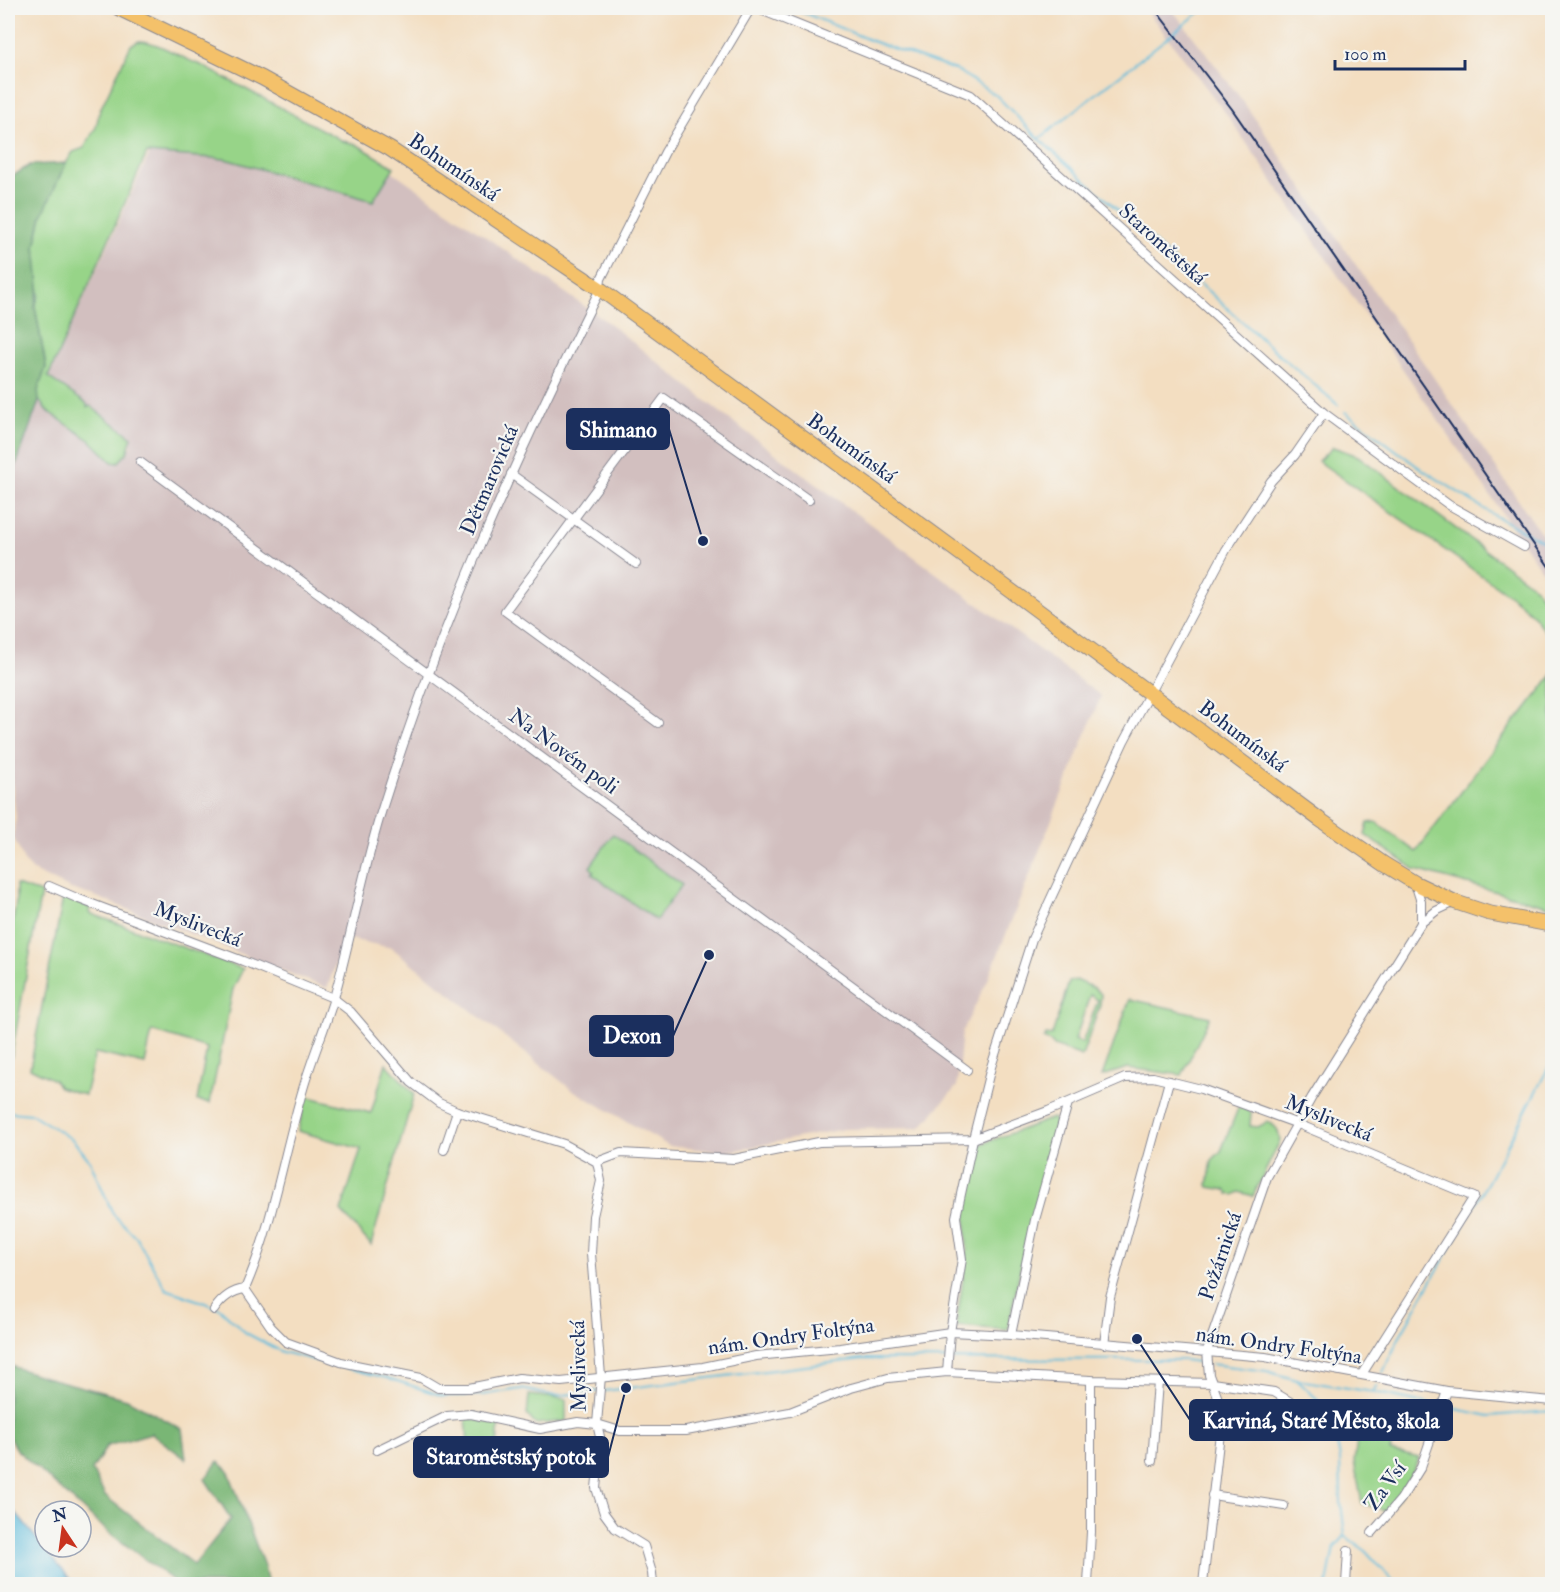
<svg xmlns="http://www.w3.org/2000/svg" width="1560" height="1592" viewBox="0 0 1560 1592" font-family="'IM FELL Double Pica',serif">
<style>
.industrial{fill:#d2bfbf}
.green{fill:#97d488;stroke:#598273;stroke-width:1.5;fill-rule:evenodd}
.forest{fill:#79b674;stroke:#4a7269;stroke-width:1.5}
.water{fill:#5dbbdb;stroke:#3c759c;stroke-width:1.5}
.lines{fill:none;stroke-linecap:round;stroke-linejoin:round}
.stream{stroke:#5dbbdb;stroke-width:2}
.minor-casing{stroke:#878690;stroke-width:10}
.primary-casing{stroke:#878690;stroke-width:16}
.minor{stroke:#fff;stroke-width:8}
.primary{stroke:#f4c16a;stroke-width:14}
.rail{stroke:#1b2f5e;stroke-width:2}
.labels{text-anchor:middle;stroke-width:4.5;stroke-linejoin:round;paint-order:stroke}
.street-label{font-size:21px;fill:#1b2f5e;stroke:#f6f6f2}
.leader{fill:none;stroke:#1b2f5e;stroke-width:2}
.callout-dot{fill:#1b2f5e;stroke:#f6f6f2;stroke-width:2}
.callout{fill:#1b2f5e;stroke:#1b2f5e;stroke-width:2}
.callout-label{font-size:22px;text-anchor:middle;font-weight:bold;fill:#fff}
</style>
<rect width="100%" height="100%" fill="#f6f6f2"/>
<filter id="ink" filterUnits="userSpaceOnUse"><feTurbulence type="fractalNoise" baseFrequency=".0167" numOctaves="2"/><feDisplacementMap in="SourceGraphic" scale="12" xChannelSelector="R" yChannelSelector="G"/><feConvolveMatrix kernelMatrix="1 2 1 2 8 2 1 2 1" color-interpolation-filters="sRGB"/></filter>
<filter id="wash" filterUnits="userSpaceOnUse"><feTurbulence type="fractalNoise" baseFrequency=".008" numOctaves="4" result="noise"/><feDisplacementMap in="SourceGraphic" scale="24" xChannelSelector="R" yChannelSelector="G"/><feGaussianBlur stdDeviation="1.35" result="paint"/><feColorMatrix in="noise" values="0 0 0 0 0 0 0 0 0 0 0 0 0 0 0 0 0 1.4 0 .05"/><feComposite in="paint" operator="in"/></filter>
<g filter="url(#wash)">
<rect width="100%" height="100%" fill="#f3dec1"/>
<g class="industrial">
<path d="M1145 8H1171L1242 100 1552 549V585L1225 112Z"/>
<path d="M150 153 225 159 373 201 392 171 610 324 725 416 1101 696 987 982 962 1032 957 1086 920 1128 843 1129 726 1152 669 1146 571 1089 392 948 345 938 327 988 97 897 71 889 33 871 24 861 13 836 16 818 8 745V488L39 401 47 411 90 440 112 462 127 453 131 446 132 437 87 408V404L48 377Z"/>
</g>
<g class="green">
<path d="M139 41C158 41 182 59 201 65L343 141 356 144 394 167 373 201 225 159 147 153 48 377 87 404V407L90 406 132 437 127 453 118 463 112 462 90 440 47 411 38 399V390L46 367 35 307 39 295 35 246 42 216 49 196 66 163 73 152 84 148 96 127 100 110 131 45Z"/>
<path d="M1333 447 1358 456 1536 588 1552 613V641L1532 614 1512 597 1318 461Z"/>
<path d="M1552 675V907L1416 870 1365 835 1368 823 1376 822 1416 852 1514 722 1523 713Z"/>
<path d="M613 834 682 885 656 920 592 874 594 871 590 867Z"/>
<path d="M16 885 41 893 9 1070 8 1069V952L16 903Z"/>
<path d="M63 898 90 907 89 913 243 969 233 989 210 1103 197 1101 207 1048 152 1031 145 1064 95 1053 85 1095 59 1087 54 1080 30 1068Z"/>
<path d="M1076 980 1094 988 1101 994 1100 1005 1082 1056 1054 1046 1052 1043 1043 1039 1046 1035 1051 1036 1053 1032 1069 982ZM1090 995 1098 1000 1082 1043 1075 1040Z"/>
<path d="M1130 999 1210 1017 1182 1075 1128 1068 1102 1076Z"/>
<path d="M386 1063 414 1094 371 1245 341 1211 361 1149 298 1131 306 1096 371 1113Z"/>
<path d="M1239 1106 1251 1112 1250 1126 1258 1127 1267 1122C1277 1126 1279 1130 1280 1141L1253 1196 1239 1192 1234 1195 1229 1194 1226 1190 1209 1187 1208 1185 1212 1160 1221 1151Z"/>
<path d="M1053 1118 1058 1126 1025 1245 1008 1330 956 1326 967 1253 965 1202 979 1145Z"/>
<path d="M529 1395 566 1399V1421L535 1424 527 1415Z"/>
<path d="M466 1417 499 1425 496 1456 469 1457Z"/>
<path d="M1360 1419 1396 1422 1390 1451 1419 1458 1401 1495 1387 1512 1362 1503 1354 1462Z"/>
</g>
<g class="forest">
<path d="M66 163 42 216 35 246 39 286 35 307 46 367 38 390 39 401 8 488V179L30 165Z"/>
<path d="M8 1365 41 1376 127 1399 182 1429 186 1459 151 1433 107 1446 92 1470 105 1496 194 1565 231 1519 205 1479 218 1461 228 1470 264 1566 268 1584H178L107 1531 18 1451 8 1436Z"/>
</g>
<path class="water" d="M8 1504 74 1584H8Z"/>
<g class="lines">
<g class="stream">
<path d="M792 8 872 41 958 71 997 96 1039 139 1267 344 1338 405"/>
<path d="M1039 139 1205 8"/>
<path d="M1345 412 1417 466 1497 517 1552 546"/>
<path d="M8 1112 32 1114 73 1140 90 1161 113 1214 136 1237 166 1289 219 1308 246 1333 282 1352 391 1379 443 1396 482 1395 521 1389 555 1396 598 1391"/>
<path d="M1210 1364 1267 1371 1297 1380 1330 1411 1340 1458 1341 1503 1345 1536 1366 1551 1396 1584"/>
<path d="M1383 1372 1401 1334 1489 1180 1552 1061"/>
<path d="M1298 1380 1373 1392 1377 1385"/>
<path d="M604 1391 863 1359 1184 1360 1205 1363"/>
<path d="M1374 1392 1438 1406"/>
<path d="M1447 1407 1489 1416 1552 1411"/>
<path d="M1327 1584 1334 1548 1345 1536"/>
</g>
</g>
</g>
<g filter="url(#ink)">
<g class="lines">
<defs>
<g id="minor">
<path d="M756 8 971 95 1324 413 1449 505 1524 547"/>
<path d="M140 462 967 1070"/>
<path d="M511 474 636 564"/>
<path d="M658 723 505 611 664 398 809 500"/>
<path d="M49 886 79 899 243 961 333 998 351 1012 411 1082 439 1103 457 1111 564 1144 597 1162 601 1181 593 1216 591 1254 601 1376 597 1424 601 1441 596 1488 604 1513 615 1528 644 1546 652 1573 653 1584"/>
<path d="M1421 923 1436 911 1455 902"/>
<path d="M444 1150 457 1111"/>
<path d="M597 1162 621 1153 734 1159 819 1142 973 1139 1048 1111 1125 1078 1153 1077 1201 1089 1298 1124 1474 1197 1362 1374"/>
<path d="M245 1289C273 1224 283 1156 303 1089 312 1058 325 1028 334 998 352 934 363 869 383 806 439 628 516 456 600 289L601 279 665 152 751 8"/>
<path d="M245 1289 271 1327 286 1342 341 1362 421 1378 438 1388H469L519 1378 561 1382 645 1373 703 1367 756 1356 840 1348 950 1332 1011 1335 1265 1357 1447 1391 1552 1401"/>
<path d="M214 1310C222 1298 231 1291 245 1289"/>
<path d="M1011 1335 1035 1220 1068 1103"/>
<path d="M1104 1344 1110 1297 1169 1081"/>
<path d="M947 1372 950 1332 962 1259 956 1217 973 1139 991 1067 1032 939 1124 741 1226 550 1271 481 1295 455 1324 413"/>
<path d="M377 1450 447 1416 471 1414 540 1429 578 1422 597 1424 620 1431H686L790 1412 851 1388 888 1378 947 1372 1091 1380 1212 1383 1274 1392 1299 1407 1315 1434"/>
<path d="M1152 1461 1158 1382"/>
<path d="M1212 1495 1284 1506"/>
<path d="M1372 1533 1401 1499 1421 1467 1447 1391"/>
<path d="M1088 1584 1091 1532V1380"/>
<path d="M1203 1584 1221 1424 1218 1399 1209 1375 1207 1351 1267 1177 1312 1097 1421 923V902L1415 883"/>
<path d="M1346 1584 1348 1551"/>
</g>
<path id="primary" d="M118 8 262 78 390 149 600 289 1025 601 1319 819 1384 864 1415 883 1455 902 1488 913 1552 925"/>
</defs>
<use href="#minor" class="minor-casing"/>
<use href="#primary" class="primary-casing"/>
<use href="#minor" class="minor"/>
<use href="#primary" class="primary"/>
<path class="rail" d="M1154 8 1232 109 1552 571"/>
</g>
</g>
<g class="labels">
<g class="street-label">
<text transform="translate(454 167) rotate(34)" y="7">Bohumínská</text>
<text transform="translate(1163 244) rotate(42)" y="7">Staroměstská</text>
<text transform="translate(852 448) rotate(36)" y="7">Bohumínská</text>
<text transform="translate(489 480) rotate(-67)" y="7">Dětmarovická</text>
<text transform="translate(1243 736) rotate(37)" y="7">Bohumínská</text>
<text transform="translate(564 751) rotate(36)" y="7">Na Novém poli</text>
<text transform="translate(198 924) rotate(21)" y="7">Myslivecká</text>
<text transform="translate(1329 1118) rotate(22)" y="7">Myslivecká</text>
<text transform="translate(1220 1256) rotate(-71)" y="7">Požárnická</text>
<text transform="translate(791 1336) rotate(-8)" y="7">nám. Ondry Foltýna</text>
<text transform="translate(1279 1345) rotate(8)" y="7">nám. Ondry Foltýna</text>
<text transform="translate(578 1366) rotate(-91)" y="7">Myslivecká</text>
<text transform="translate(1385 1486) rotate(-54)" y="7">Za Vsí</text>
</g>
</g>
<path class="leader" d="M703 541L669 429M709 955L673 1036M1137 1339L1190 1420M626 1388L608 1457"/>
<g class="callout-dot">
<circle cx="703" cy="541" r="6"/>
<circle cx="709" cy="955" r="6"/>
<circle cx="1137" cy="1339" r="6"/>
<circle cx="626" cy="1388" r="6"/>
</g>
<g class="callout">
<rect x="567" y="409" width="102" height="40" rx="6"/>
<rect x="590" y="1016" width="83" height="40" rx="6"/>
<rect x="1190" y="1400" width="262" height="40" rx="6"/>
<rect x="414" y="1437" width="194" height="40" rx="6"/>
</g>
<g class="callout-label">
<text x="618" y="437">Shimano</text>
<text x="632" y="1043">Dexon</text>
<text x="1321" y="1428">Karviná, Staré Město, škola</text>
<text x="511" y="1464">Staroměstský potok</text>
</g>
<rect width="1560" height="1592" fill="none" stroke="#f6f6f2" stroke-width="30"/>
<g transform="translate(63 1529) rotate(347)"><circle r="28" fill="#f6f6f2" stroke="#9ea6b7" stroke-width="1.5"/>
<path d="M0-4.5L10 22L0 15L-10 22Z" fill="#c8321e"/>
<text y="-9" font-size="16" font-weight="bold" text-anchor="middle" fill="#1b2f5e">N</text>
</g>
<path d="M1335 60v9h130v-9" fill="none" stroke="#1b2f5e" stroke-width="3"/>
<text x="1344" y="60" font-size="18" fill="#1b2f5e" stroke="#f6f6f2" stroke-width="4.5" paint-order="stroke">100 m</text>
</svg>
